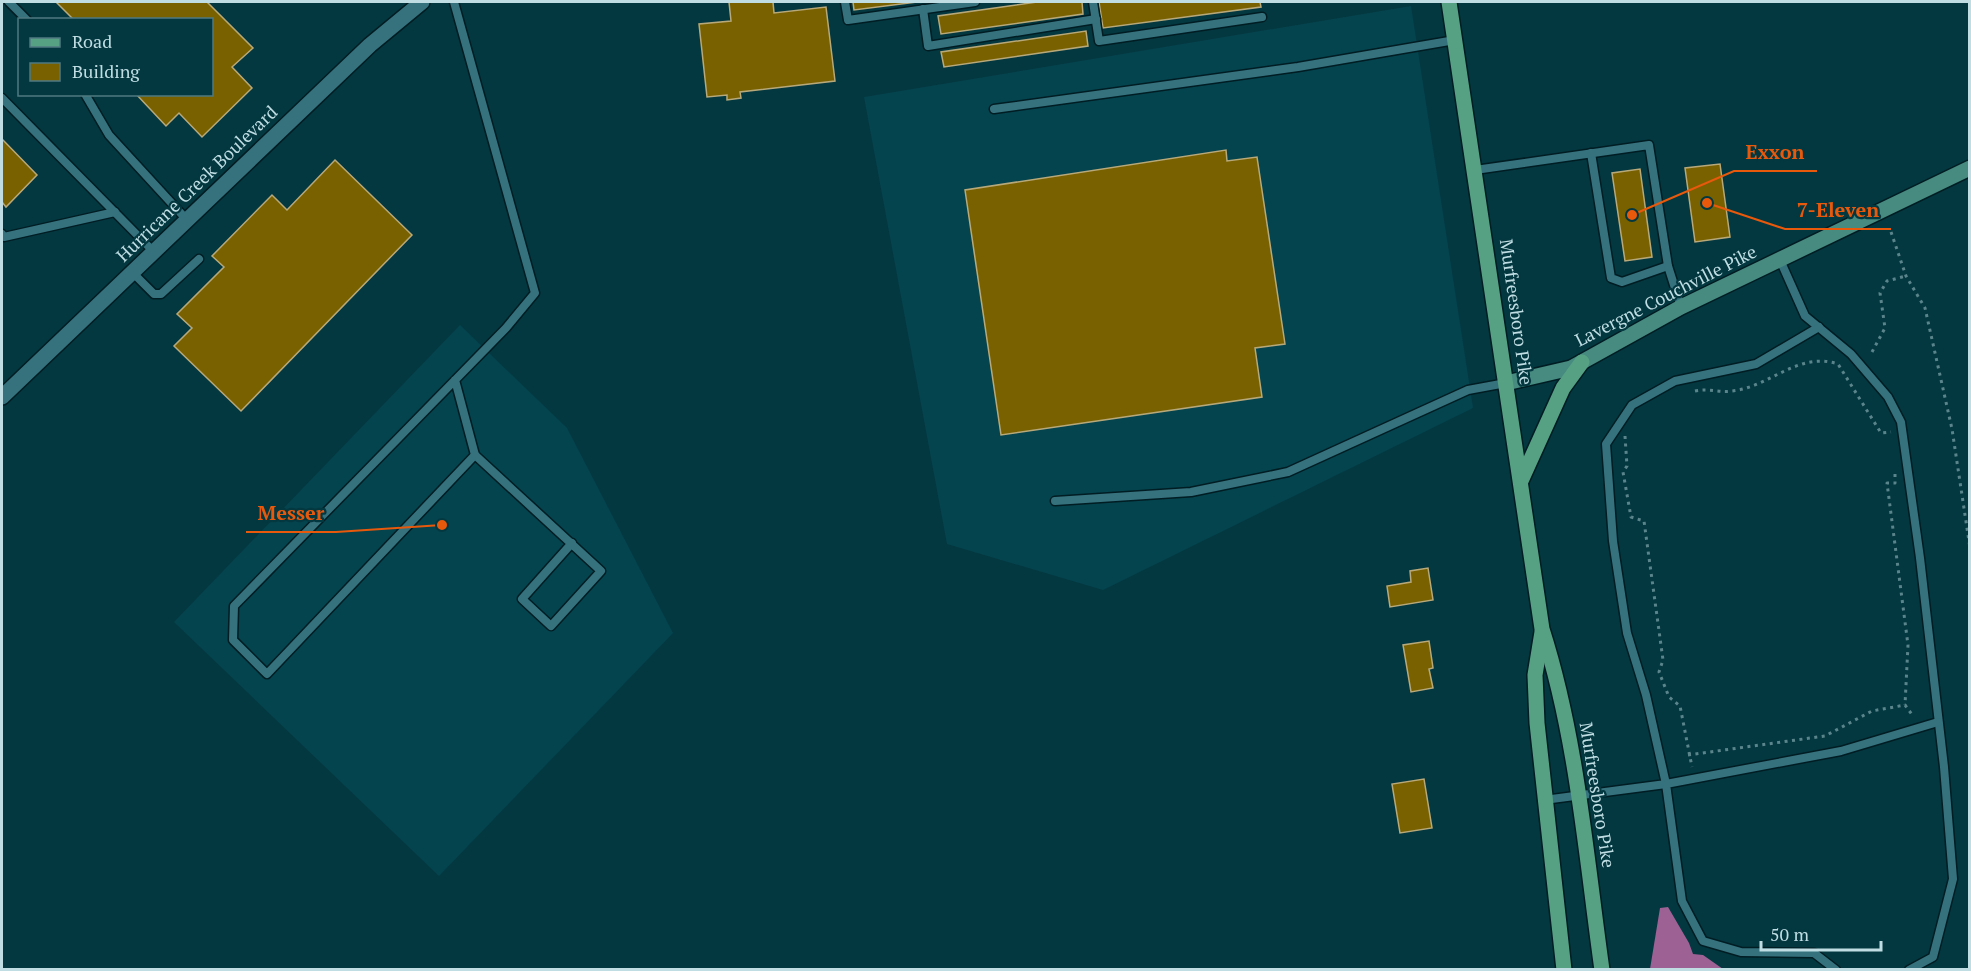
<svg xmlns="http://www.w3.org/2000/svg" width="1971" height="971" viewBox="0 0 1971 971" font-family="'PT Serif',serif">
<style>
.built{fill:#04444e}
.water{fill:#9d6194}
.building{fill:#796100;stroke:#b8a97a;stroke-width:1.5}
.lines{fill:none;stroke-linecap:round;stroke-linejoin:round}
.lane-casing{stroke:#001d23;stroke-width:11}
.street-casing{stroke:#001d23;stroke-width:18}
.secondary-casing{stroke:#001d23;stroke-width:18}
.primary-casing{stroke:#001d23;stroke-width:18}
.path{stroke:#5b858c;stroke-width:3;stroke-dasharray:3 4.5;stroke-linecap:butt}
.lane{stroke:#35727e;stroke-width:8}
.street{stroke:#35727e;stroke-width:15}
.secondary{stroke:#468a80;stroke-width:15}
.primary{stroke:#56a183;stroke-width:15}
.labels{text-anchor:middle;stroke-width:4.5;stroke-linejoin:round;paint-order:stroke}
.street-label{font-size:18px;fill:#bfdde3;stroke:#043840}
.leader{fill:none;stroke:#e8590c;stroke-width:2}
.callout-dot{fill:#e8590c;stroke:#043840;stroke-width:2}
.callout-label{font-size:20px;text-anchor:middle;font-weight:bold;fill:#e8590c;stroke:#043840;stroke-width:4.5;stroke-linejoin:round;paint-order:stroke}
</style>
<rect width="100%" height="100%" fill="#043840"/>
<g class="built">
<path d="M1411 6 1473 408 1103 590 947 544 864 97Z"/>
<path d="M460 325 567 428 673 633 439 876 174 622Z"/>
</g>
<path class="water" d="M1668 907 1689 943 1693 954 1703 955 1723 969H1650L1660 908Z"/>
<g class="building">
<path d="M56 2H207L253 48 232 67 252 88 202 137 179 113 166 126 136 94H212V20H74Z"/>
<path d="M729 2H773L774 13 826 7 835 81 740 92 741 98 727 100V95L707 97 699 24 731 21Z"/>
<path d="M853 2H917L854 10Z"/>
<path d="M1037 2H1082L1083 14 941 34 938 16Z"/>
<path d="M1099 2H1260L1261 7 1103 28Z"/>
<path d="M1086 31 1088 46 944 67 941 52Z"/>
<path d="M2 139 37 175 6 207 2 202Z"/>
<path d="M1226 150 1227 161 1257 157 1285 344 1255 348 1262 397 1001 435 965 190Z"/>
<path d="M335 160 412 235 241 411 174 346 192 328 177 314 224 267 212 256 272 195 287 210Z"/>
<path d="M1720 164 1730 237 1695 242 1685 168Z"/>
<path d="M1640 169 1652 257 1625 261 1612 173Z"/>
<path d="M1428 568 1433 600 1390 607 1387 586 1411 582 1410 571Z"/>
<path d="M1429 641 1433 668 1429 669 1433 688 1411 692 1403 645Z"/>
<path d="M1424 779 1432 828 1400 833 1392 784Z"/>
</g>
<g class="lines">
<defs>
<g id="lane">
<path d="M9 2 27 20"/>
<path d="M454 2 535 293 506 328 234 606 233 640 267 674 475 455 455 380"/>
<path d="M845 2 848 20 975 2"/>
<path d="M1093 2 1099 41 1262 17"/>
<path d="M923 9 928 46 1096 19"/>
<path d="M85 94 109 135 187 220"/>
<path d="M2 98 154 252"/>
<path d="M994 109 1298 67 1455 40"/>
<path d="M1591 153 1611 278 1622 282 1668 266"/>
<path d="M1475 170 1649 145 1668 266 1681 307"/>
<path d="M2 234 4 237 115 212"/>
<path d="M1780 260 1805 316 1851 354 1888 397 1901 422 1920 558 1944 767 1953 879 1933 957 1909 970"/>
<path d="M132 272 154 294H161L199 259"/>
<path d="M475 455 601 571 551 626 522 599 572 543"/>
<path d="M1055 501 1191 492 1288 472 1468 390 1506 383"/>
<path d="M1544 800 1666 784 1646 695 1627 633 1613 541 1606 444 1632 405 1675 381 1756 364 1819 327"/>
<path d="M1836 970 1814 953 1741 952 1703 941 1682 901 1666 784 1841 751 1938 722"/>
</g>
<path id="street" d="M2 397 370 45 422 2"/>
<path id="secondary" d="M1506 383 1571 368 1681 307 1970 168"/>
<g id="primary">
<path d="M1449 2 1542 629C1577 738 1586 856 1602 970"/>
<path d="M1521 481 1563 388 1582 362"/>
<path d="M1542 632 1535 675 1537 723 1564 970"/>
</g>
</defs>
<use href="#lane" class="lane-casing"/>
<use href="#street" class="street-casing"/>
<use href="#secondary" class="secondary-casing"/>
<use href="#primary" class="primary-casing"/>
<g class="path">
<path d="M1891 232 1906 276 1925 308 1952 429 1970 548"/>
<path d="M1872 352 1885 328 1880 293 1887 281 1906 276"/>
<path d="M1695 391C1709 388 1720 393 1732 391 1770 387 1798 351 1838 364L1881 433 1891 432"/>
<path d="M1625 436 1627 466 1623 472 1631 517 1644 521 1663 660 1659 672 1669 697 1680 706 1692 767"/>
<path d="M1895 474V483H1887L1908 645 1905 705"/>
<path d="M1688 755 1825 736 1872 711 1905 705 1913 716"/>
</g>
<use href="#lane" class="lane"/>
<use href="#street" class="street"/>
<use href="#secondary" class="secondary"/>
<use href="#primary" class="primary"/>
</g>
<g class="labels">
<g class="street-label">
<text transform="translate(197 184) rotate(-44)" y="6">Hurricane Creek Boulevard</text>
<text transform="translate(1666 296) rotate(-27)" y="6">Lavergne Couchville Pike</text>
<text transform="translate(1516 312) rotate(82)" y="6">Murfreesboro Pike</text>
<text transform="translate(1597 795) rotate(81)" y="6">Murfreesboro Pike</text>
</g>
</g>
<path class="leader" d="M1632 215L1734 171H1817M1707 203L1785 229H1891M442 525L336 532H246"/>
<g class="callout-dot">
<circle cx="1632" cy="215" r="6"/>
<circle cx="1707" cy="203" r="6"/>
<circle cx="442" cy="525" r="6"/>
</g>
<g class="callout-label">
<text x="1775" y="159">Exxon</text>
<text x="1838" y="217">7-Eleven</text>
<text x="291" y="520">Messer</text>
</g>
<rect width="1971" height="971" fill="none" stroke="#bfdde3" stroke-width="6"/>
<rect x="18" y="18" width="195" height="78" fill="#043840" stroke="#4f7a81" stroke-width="1.5"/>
<rect x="30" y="38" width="30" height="9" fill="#56a183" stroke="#4f7a81" stroke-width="1.5"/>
<text x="72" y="48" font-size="18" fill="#bfdde3">Road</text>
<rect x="30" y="63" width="30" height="18" fill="#796100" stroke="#4f7a81" stroke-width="1.5"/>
<text x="72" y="78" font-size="18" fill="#bfdde3">Building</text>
<path d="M1761 941v9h120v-9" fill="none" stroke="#bfdde3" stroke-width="3"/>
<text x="1770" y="941" font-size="18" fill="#bfdde3" stroke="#043840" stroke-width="4.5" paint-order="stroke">50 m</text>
</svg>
